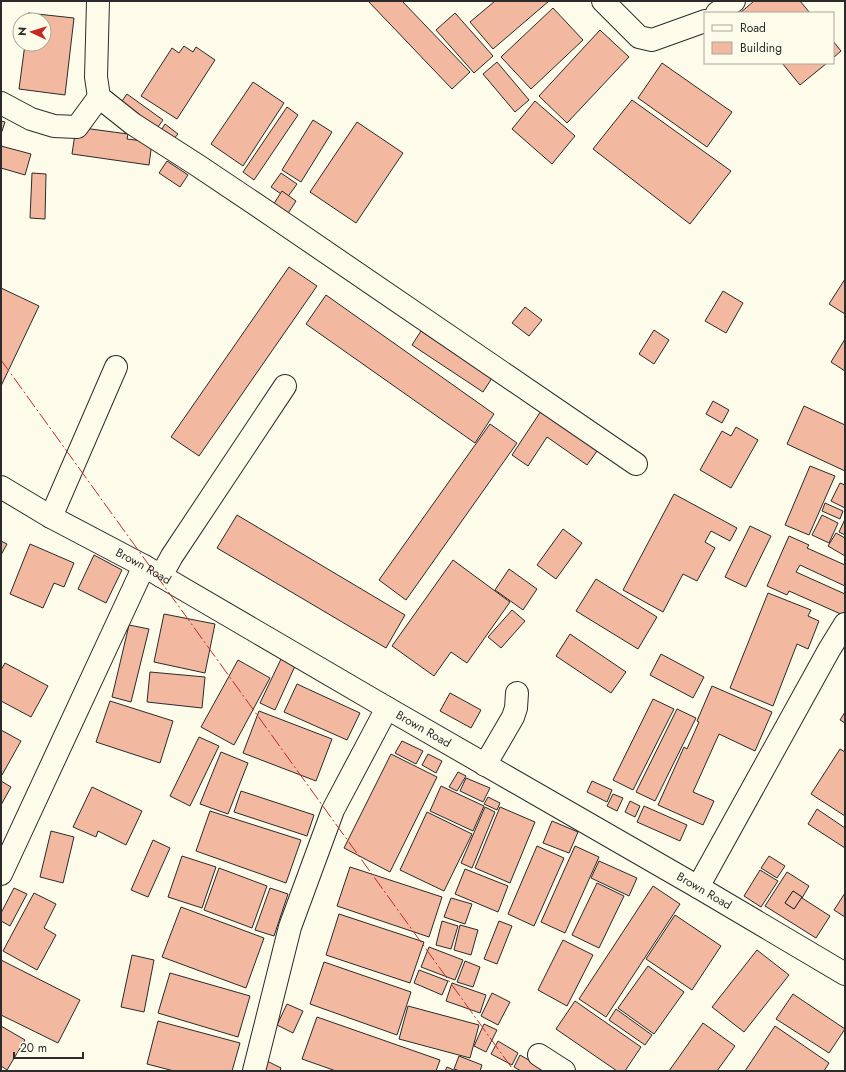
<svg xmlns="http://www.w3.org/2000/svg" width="846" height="1072" viewBox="0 0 846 1072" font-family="Jost,sans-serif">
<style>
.building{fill:#f2b8a0;stroke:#2b2b2b;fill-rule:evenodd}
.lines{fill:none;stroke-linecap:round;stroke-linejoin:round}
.minor-casing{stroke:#2b2b2b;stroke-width:24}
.minor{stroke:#fdfbea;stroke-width:22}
.power{stroke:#c62828;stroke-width:1;stroke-dasharray:14 3 2 3;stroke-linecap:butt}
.labels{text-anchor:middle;stroke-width:3;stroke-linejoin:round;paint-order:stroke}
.street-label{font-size:12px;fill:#2b2b2b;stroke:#fdfbea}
</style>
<rect width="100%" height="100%" fill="#fdfbea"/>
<g class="building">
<path d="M368 1H402L470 72 452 89Z"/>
<path d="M495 1H549L493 49 470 22Z"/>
<path d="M754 1H800L810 13H740Z"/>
<path d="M553 8 583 40 531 89 501 57Z"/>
<path d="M28 13 74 18 65 95 19 89 25 44H44V20H27Z"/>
<path d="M455 13 493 56 474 73 436 30Z"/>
<path d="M600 30 629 57 567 123 539 96Z"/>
<path d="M833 41 841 51 833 58Z"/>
<path d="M184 46 193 52 196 47 215 60 177 119 141 96 172 48 179 53Z"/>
<path d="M497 62 529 100 515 112 483 74Z"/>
<path d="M662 63 732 112 707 147 638 98Z"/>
<path d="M782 63H827L800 85Z"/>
<path d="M253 82 284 103 243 166 211 144Z"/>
<path d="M127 94 163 120 155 131 119 105Z"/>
<path d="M632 100 731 171 690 224 593 149Z"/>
<path d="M535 101 575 136 552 164 512 129Z"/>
<path d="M287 107 298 115 254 180 243 172Z"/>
<path d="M313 120 332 132 301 182 282 170Z"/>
<path d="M1 121 5 122 1 134Z"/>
<path d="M357 122 403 153 356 223 310 192Z"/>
<path d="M165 124 178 134 172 141 160 132Z"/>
<path d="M76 127 128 134 127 139 152 142 149 165 72 154Z"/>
<path d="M1 146 31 154 25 175 1 168Z"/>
<path d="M167 161 188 175 180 187 159 173Z"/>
<path d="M32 173 46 174 45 219 30 218Z"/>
<path d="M281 173 297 184 287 198 271 187Z"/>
<path d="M282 191 296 201 287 215 273 205Z"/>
<path d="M289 267 317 286 199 456 171 437Z"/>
<path d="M845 279V314L829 304Z"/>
<path d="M1 288 39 306 1 386Z"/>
<path d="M723 291 743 303 726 333 705 321Z"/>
<path d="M326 295 494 414 475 443 306 324Z"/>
<path d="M525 307 542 320 529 336 512 323Z"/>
<path d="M654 330 669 340 654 364 639 354Z"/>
<path d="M421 331 492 378 483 392 412 345Z"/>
<path d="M845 339V371L831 362Z"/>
<path d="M713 401 729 410 722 423 706 414Z"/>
<path d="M804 406 845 425V471L787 444Z"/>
<path d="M543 408 600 447 587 465 547 437 528 466 512 455Z"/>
<path d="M490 424 517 443 406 600 379 580Z"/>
<path d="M736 427 758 440 731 488 700 470 722 431 731 436Z"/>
<path d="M810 466 835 476 809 535 785 525Z"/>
<path d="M840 483 845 485V508L831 501Z"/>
<path d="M674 494 737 528 730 541 711 531 705 542 715 548 697 581 683 574 663 612 623 590Z"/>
<path d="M825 503 843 511 840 519 822 511Z"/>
<path d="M237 515 405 615 386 648 217 548Z"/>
<path d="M822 515 838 523 829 543 812 535Z"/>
<path d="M845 519V535L839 532Z"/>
<path d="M750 526 771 536 746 587 725 577Z"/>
<path d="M563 529 582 543 556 579 537 565Z"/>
<path d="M836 533 845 538V556L828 546Z"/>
<path d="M789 536 809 545 807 548 845 565V586L800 565 796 572 845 594V610L843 615 789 591 787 595 767 586Z"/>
<path d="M1 541 7 544 1 555Z"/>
<path d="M30 544 74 563 64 587 54 583 43 608 10 594Z"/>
<path d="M94 555 122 570 106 603 78 589Z"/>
<path d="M453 560 510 602 467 663 451 652 434 676 392 646Z"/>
<path d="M509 569 537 589 523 610 495 590Z"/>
<path d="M596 579 657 617 638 649 576 611Z"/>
<path d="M768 593 811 610 808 616 819 621 808 649 797 644 773 706 730 688Z"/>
<path d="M512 610 525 621 501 648 488 637Z"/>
<path d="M164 614 215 624 205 673 154 662Z"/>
<path d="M129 625 149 629 131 702 112 697Z"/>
<path d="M570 634 626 672 611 693 556 656Z"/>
<path d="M661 654 704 677 693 698 650 675Z"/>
<path d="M281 659 295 666 275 710 260 703Z"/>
<path d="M238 660 270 678 234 745 201 727Z"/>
<path d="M5 663 48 686 31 717 1 701V670Z"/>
<path d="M150 672 205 677 202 708 147 702Z"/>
<path d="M297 684 360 713 347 740 284 712Z"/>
<path d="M712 686 772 712 755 751 719 734 693 792 714 801 703 825 658 805 684 747 687 749 699 722 697 721Z"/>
<path d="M450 693 481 710 471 728 440 711Z"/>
<path d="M653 699 674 709 633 790 613 780Z"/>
<path d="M110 701 173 721 160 763 96 742Z"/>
<path d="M677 709 696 718 655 801 636 792Z"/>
<path d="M259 711 332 739 316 781 243 753Z"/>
<path d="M845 712V723L840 720Z"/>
<path d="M1 730 21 741 2 775 1 774Z"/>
<path d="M199 737 219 746 190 806 170 796Z"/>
<path d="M402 741 423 751 416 764 395 753Z"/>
<path d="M840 749 845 752V816L811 794Z"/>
<path d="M221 752 248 763 228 814 200 804Z"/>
<path d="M391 754 437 777 390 872 344 848Z"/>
<path d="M428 754 442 761 436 773 422 765Z"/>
<path d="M458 772 466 776 457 791 449 787Z"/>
<path d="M466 778 490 788 483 802 460 791Z"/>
<path d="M1 781 11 787 1 805Z"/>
<path d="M592 781 612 790 607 802 587 792Z"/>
<path d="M441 786 484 806 473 831 430 811Z"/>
<path d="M92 787 142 811 126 845 98 831 96 837 73 827Z"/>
<path d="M241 791 314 815 307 836 234 812Z"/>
<path d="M613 794 623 798 617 811 607 806Z"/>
<path d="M488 797 500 803 497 810 484 804Z"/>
<path d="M630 801 640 806 635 817 625 812Z"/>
<path d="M644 806 687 825 680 841 637 822Z"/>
<path d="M485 807 495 812 472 868 461 863Z"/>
<path d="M500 807 535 822 510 883 475 868Z"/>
<path d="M817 809 845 828V848L808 824Z"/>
<path d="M210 811 301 840 286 883 196 851Z"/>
<path d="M427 812 472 834 444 891 400 870Z"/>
<path d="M552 821 578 832 569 853 543 843Z"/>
<path d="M51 831 74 837 63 883 40 877Z"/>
<path d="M153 840 170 848 148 897 131 890Z"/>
<path d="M537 846 564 858 534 926 508 914Z"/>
<path d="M575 846 599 857 565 933 541 922Z"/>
<path d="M182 856 216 867 202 908 168 897Z"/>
<path d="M769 856 785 866 777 878 761 868Z"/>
<path d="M599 861 637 878 629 896 591 878Z"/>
<path d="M350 867 442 897 429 937 337 906Z"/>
<path d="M219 868 267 886 252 928 204 910Z"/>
<path d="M465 869 508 886 498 912 455 894Z"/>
<path d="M760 870 778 881 761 907 744 896Z"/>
<path d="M787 872 809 886 802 898 830 916 816 938 765 906ZM793 891 802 897 794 909 785 903Z"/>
<path d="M597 883 624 896 599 948 572 935Z"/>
<path d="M653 886 680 904 606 1017 579 999Z"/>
<path d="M14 888 27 894 10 926 1 921V913Z"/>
<path d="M270 888 288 894 274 936 255 930Z"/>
<path d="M793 891 802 897 794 909 785 903Z"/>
<path d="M34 893 56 904 44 928 56 935 37 970 3 951Z"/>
<path d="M845 893V917L834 910Z"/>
<path d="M451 898 472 904 465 924 444 917Z"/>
<path d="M181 907 264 938 246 988 162 957Z"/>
<path d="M339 914 424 942 410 983 326 955Z"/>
<path d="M675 915 721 946 692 990 646 959Z"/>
<path d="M442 921 458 926 451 949 436 945Z"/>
<path d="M499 921 512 926 497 964 484 959Z"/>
<path d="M460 925 478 930 471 955 454 950Z"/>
<path d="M563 940 593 955 567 1006 538 990Z"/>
<path d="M429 947 463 960 455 980 421 967Z"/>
<path d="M757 950 789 975 744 1032 712 1007Z"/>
<path d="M132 955 154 960 144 1012 121 1007Z"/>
<path d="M1 960 80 1000 58 1043 1 1015Z"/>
<path d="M465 961 480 967 473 987 457 982Z"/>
<path d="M324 962 411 992 397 1035 310 1004Z"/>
<path d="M648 966 684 992 654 1034 618 1008Z"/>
<path d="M419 970 448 981 442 995 414 983Z"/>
<path d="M170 973 250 996 238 1037 158 1013Z"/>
<path d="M452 983 486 995 480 1013 446 1001Z"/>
<path d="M492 993 510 1002 498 1025 481 1016Z"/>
<path d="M793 994 845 1029 829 1053 776 1019Z"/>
<path d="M575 1001 641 1047 625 1071H617L556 1029Z"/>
<path d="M287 1004 303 1011 293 1033 277 1025Z"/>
<path d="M408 1006 479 1025 470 1058 399 1039Z"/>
<path d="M616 1009 652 1035 645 1045 609 1020Z"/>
<path d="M317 1017 440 1060 436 1071H336L302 1059Z"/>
<path d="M158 1021 240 1043 232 1071H174L147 1064Z"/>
<path d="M703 1023 735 1046 717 1071H669Z"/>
<path d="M484 1024 497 1030 486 1052 474 1046Z"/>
<path d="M1 1026 25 1040 7 1070 1 1066Z"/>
<path d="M775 1026 829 1063 824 1071H745Z"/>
<path d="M498 1041 518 1053 512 1065 491 1054Z"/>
<path d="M520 1055 548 1071H521L514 1067Z"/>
<path d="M459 1056 482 1065 480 1071H460L454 1069Z"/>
<path d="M267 1061 281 1068 280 1071H263Z"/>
<path d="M447 1067 456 1071H445Z"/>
</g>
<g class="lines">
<defs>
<g id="minor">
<path d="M98 1 96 77 99 97 133 124 197 165 273 216 636 464"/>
<path d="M603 1 639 37 652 40 705 21"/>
<path d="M717 13 734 1"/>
<path d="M1 103 31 119 54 126 77 127 99 97"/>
<path id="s1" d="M1 487 51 517 144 566 387 708 698 887 845 974"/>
<path d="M51 517 116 367"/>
<path d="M161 576 172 556 285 386"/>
<path d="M485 765 513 717 516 708 517 693"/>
<path d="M1 874 144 566"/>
<path d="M698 887 829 650 845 624"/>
<path d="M539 1055 564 1071"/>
<path d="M254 1071 290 927 333 810 387 708"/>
</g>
</defs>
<use href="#minor" class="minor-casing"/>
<use href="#minor" class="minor"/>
<path class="power" d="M1 360 514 1071"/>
</g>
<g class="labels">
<g class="street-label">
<text dy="4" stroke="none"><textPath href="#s1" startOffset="163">Brown Road</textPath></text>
<text dy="4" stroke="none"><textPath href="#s1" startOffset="487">Brown Road</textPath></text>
<text dy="4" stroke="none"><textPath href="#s1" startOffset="811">Brown Road</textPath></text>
</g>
</g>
<rect width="846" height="1072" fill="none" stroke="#2b2b2b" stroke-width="4"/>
<rect x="704" y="12" width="130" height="52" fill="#fdfbea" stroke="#a9a89e"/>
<rect x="712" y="25" width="20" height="6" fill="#fdfbea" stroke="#a9a89e"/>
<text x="740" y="32" font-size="12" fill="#2b2b2b">Road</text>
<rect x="712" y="42" width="20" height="12" fill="#f2b8a0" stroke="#a9a89e"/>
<text x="740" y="52" font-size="12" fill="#2b2b2b">Building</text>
<g transform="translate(32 32) rotate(274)"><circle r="19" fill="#fdfbea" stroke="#a9a89e"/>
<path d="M0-3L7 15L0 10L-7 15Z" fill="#c62828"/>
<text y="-6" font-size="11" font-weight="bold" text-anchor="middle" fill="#2b2b2b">N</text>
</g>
<path d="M14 1052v6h69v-6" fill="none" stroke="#2b2b2b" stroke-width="2"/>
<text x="20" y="1052" font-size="12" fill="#2b2b2b" stroke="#fdfbea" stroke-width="3" paint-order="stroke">20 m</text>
</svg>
